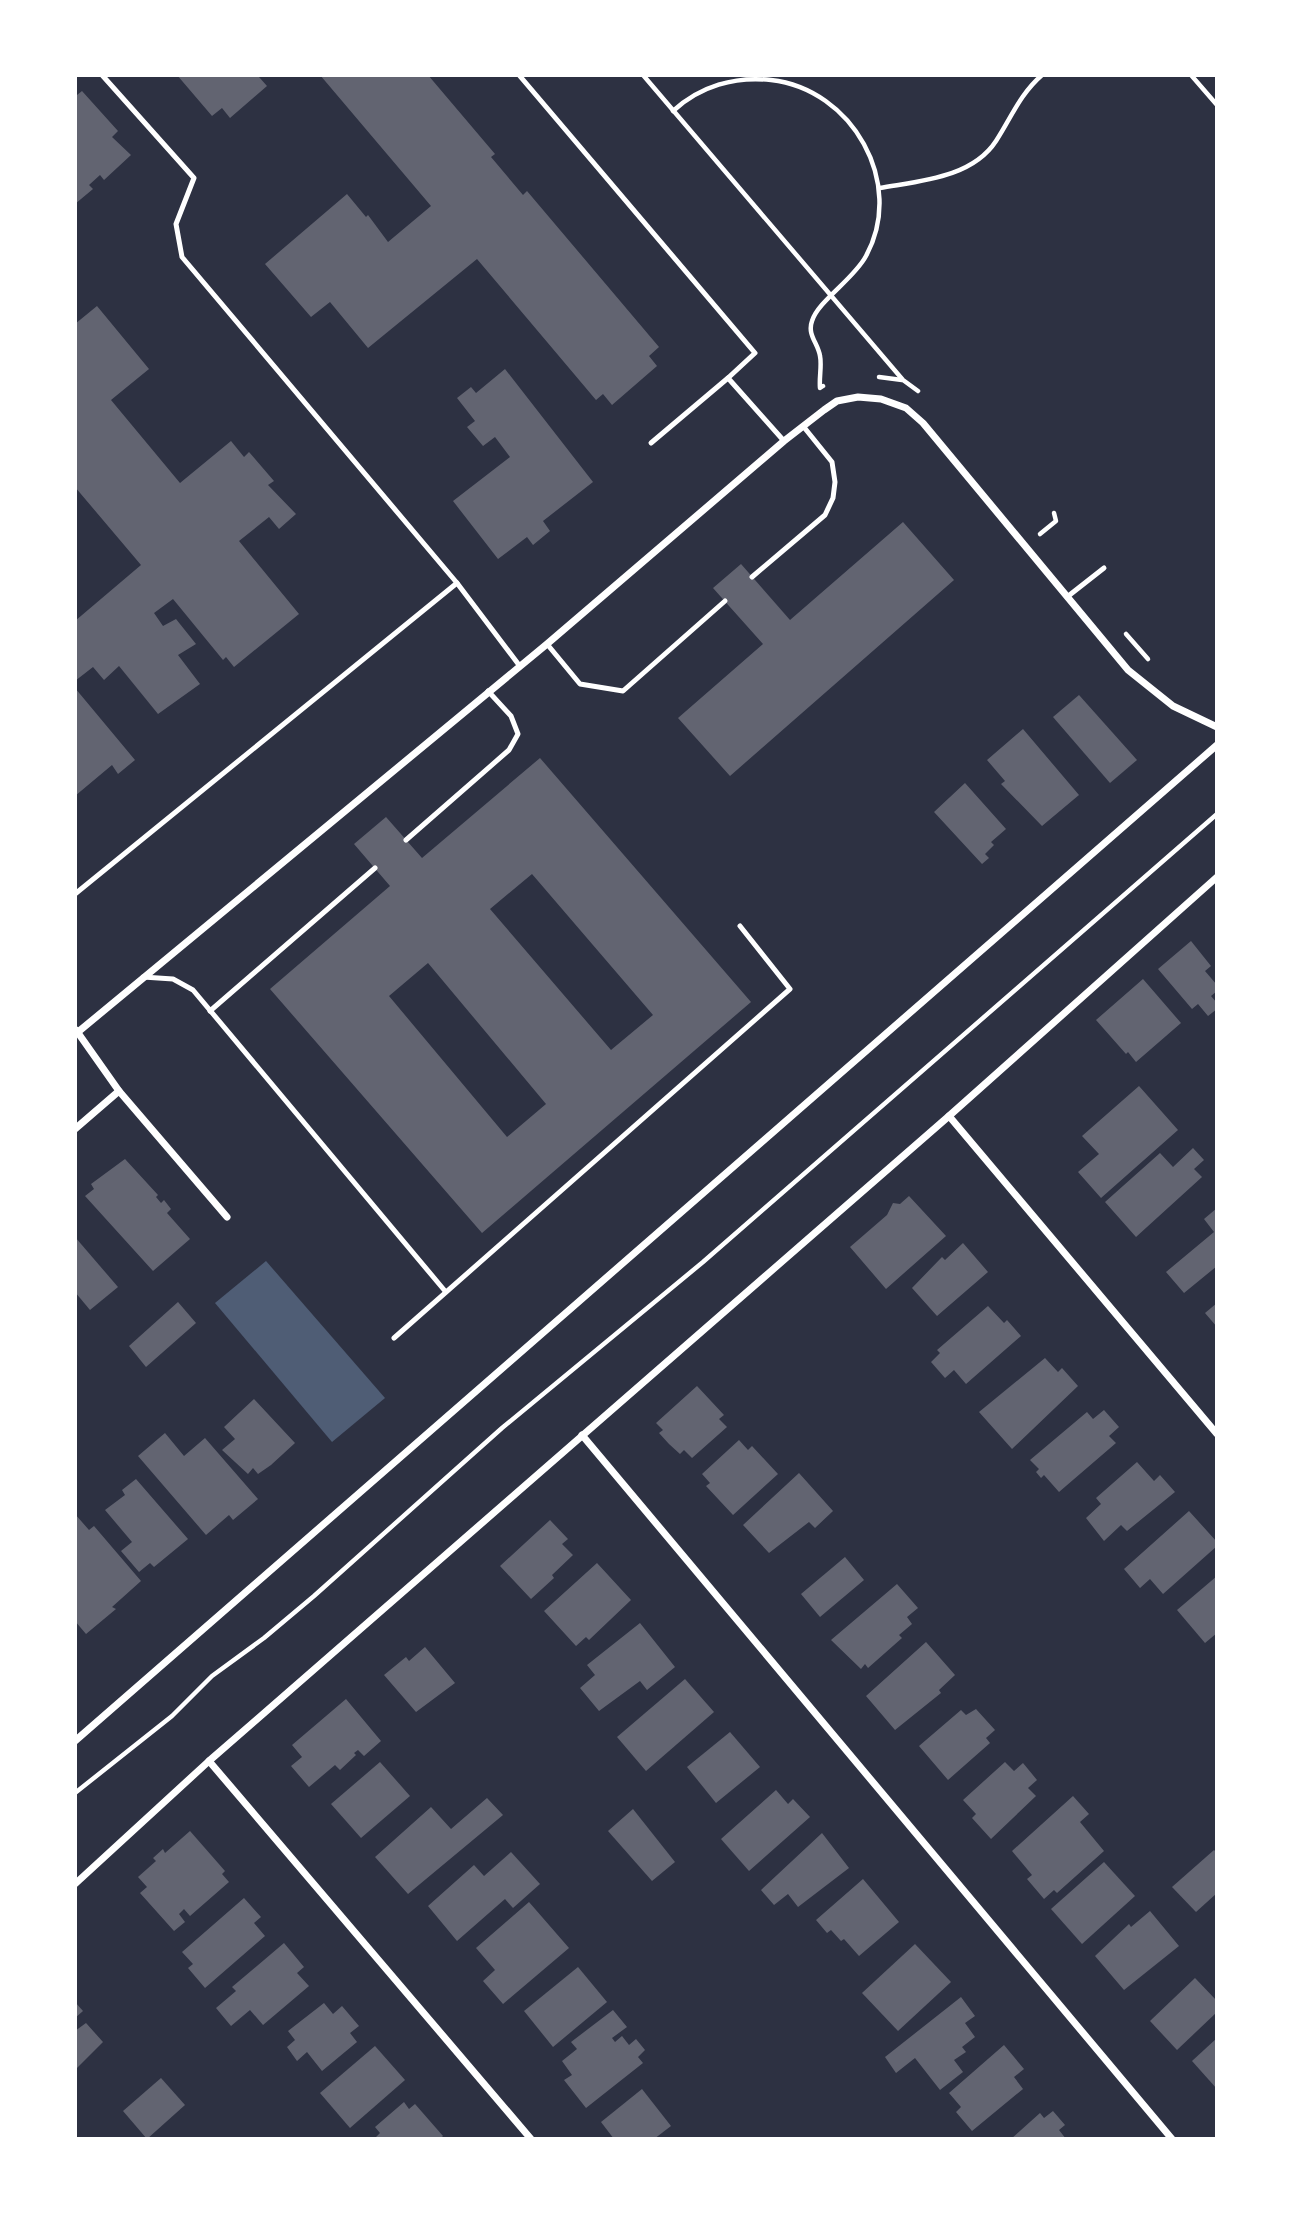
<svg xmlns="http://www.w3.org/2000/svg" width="1292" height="2214" viewBox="0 0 1292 2214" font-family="'Roboto Condensed',sans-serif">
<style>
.water{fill:#4f5d75}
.building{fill:#626471;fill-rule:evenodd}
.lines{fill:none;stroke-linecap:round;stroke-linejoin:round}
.path{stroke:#fff;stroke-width:4.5}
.service{stroke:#fff;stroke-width:5}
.minor{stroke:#fff;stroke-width:7}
</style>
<rect width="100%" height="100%" fill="#2d3142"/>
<path class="water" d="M266 1261 385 1398 332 1442 215 1303Z"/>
<g class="building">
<path d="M177 75H261L259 77 267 86 230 118 222 108 212 116Z"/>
<path d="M320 75H428L495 154 491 157 523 195 527 191 659 347 649 356 657 366 612 405 603 394 596 400 477 259 368 348 330 302 311 317 265 264 347 194 366 217 368 215 388 242 431 206Z"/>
<path d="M82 91 118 131 112 137 131 155 104 180 100 175 89 185 93 189 75 204V93L77 95Z"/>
<path d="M97 306 149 369 111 400 180 483 231 441 244 457 249 452 274 481 268 485 296 514 279 529 269 517 239 541 299 614 234 667 226 657 223 660 173 599 154 613 163 626 176 619 196 644 178 655 200 684 158 714 119 666 104 680 93 667 75 681V621L141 565 75 487V324Z"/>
<path d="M505 369 593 482 543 521 550 531 533 545 527 537 498 559 453 501 510 457 495 437 483 446 467 427 475 421 457 398 471 387 476 393Z"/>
<path d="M903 522 954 580 730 776 678 718 763 644 713 588 741 564 790 620Z"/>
<path d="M75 688 135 760 118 774 112 765 75 796Z"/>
<path d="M1079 695 1137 760 1110 783 1053 717Z"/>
<path d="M1023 729 1079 795 1042 826 1001 784 1005 781 987 760Z"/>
<path d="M540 758 751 1002 482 1233 270 989 390 886 354 844 386 817 422 858ZM532 874 653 1015 611 1050 490 909ZM428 963 546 1104 507 1137 389 996Z"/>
<path d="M965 783 1006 829 991 842 994 845 985 854 989 858 982 864 934 812Z"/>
<path d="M1191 941 1211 966 1205 971 1217 985V991L1211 996 1217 1003V1009L1208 1016 1198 1004 1192 1009 1158 969Z"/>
<path d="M1143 979 1181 1023 1136 1062 1128 1052 1126 1054 1096 1020Z"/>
<path d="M1139 1086 1178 1130 1101 1198 1078 1172 1099 1154 1082 1136Z"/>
<path d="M1193 1148 1204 1160 1194 1169 1202 1177 1136 1237 1105 1202 1160 1153 1173 1167Z"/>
<path d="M125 1159 158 1195 156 1197 161 1203 164 1200 171 1209 167 1213 190 1239 153 1271 85 1196 94 1189 91 1184Z"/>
<path d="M909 1196 946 1236 886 1289 850 1247 887 1215 893 1203 900 1204Z"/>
<path d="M1217 1208V1266L1184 1293 1166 1272 1214 1232 1204 1219Z"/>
<path d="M75 1237 118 1287 90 1310 75 1292Z"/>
<path d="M963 1243 988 1272 937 1316 912 1288 942 1257 945 1260Z"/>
<path d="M178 1302 196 1323 146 1367 129 1346Z"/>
<path d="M1217 1303V1327L1205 1313Z"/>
<path d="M988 1306 1004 1323 1007 1320 1021 1336 966 1384 954 1370 945 1378 931 1362 940 1353 937 1350Z"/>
<path d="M1045 1358 1058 1372 1062 1368 1078 1386 1012 1449 979 1412Z"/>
<path d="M697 1386 724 1415 719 1419 727 1427 692 1458 684 1450 680 1454 669 1444 659 1433 663 1430 656 1423Z"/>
<path d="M254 1399 295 1443 271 1465 258 1474 253 1468 248 1474 222 1450 235 1439 224 1427Z"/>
<path d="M1104 1410 1119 1427 1109 1436 1116 1443 1059 1492 1044 1475 1041 1478 1036 1472 1039 1469 1030 1460 1087 1412 1093 1419Z"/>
<path d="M165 1433 184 1456 205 1438 258 1499 233 1520 229 1515 206 1535 138 1456Z"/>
<path d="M739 1440 748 1450 752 1446 778 1474 733 1515 706 1486 710 1483 702 1474Z"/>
<path d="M1137 1462 1154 1481 1160 1475 1175 1492 1127 1531 1121 1525 1104 1541 1086 1518 1101 1504 1096 1498Z"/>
<path d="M799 1473 833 1511 815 1528 809 1522 769 1553 743 1525Z"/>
<path d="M136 1479 188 1539 154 1567 150 1563 139 1572 121 1551 132 1542 105 1510 125 1495 122 1490Z"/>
<path d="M1189 1511 1217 1542V1546L1163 1594 1150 1579 1140 1588 1124 1569Z"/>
<path d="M75 1514 89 1530 94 1526 141 1581 112 1607 116 1609 86 1634 75 1621Z"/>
<path d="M550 1520 568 1539 562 1544 573 1555 552 1575 554 1578 531 1599 500 1566Z"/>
<path d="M845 1557 864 1580 820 1617 801 1594Z"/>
<path d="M597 1563 631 1600 589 1640 586 1637 576 1646 544 1611Z"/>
<path d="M1217 1576V1633L1205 1643 1177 1610Z"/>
<path d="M897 1584 918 1608 907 1617 912 1624 899 1635 902 1638 868 1668 865 1664 861 1669 831 1640Z"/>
<path d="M640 1623 675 1667 647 1690 640 1681 599 1711 580 1688 595 1675 587 1665Z"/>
<path d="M926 1642 955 1675 939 1690 941 1693 895 1730 866 1696Z"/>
<path d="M425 1647 455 1683 416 1712 384 1675 406 1657 409 1661Z"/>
<path d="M685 1679 714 1712 646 1771 617 1737Z"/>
<path d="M346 1699 381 1741 364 1756 358 1750 354 1753 356 1755 340 1770 335 1765 309 1787 291 1766 302 1757 292 1745Z"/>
<path d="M976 1709 995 1730 986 1738 990 1743 948 1780 919 1746 961 1710 966 1715Z"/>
<path d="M730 1732 760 1767 716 1803 687 1767Z"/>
<path d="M380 1762 410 1796 361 1838 331 1804Z"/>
<path d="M1005 1762 1014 1771 1023 1763 1037 1780 1028 1788 1036 1796 991 1839 972 1818 976 1814 963 1800Z"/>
<path d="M776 1790 788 1804 793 1799 810 1817 749 1871 721 1839Z"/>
<path d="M1073 1796 1089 1814 1080 1822 1104 1851 1057 1893 1054 1890 1044 1899 1027 1879 1032 1875 1012 1851Z"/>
<path d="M487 1798 503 1815 408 1894 375 1857 431 1807 451 1829Z"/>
<path d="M633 1809 675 1862 652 1881 608 1831Z"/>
<path d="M190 1831 225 1871 222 1874 229 1882 190 1916 184 1909 179 1914 185 1922 174 1931 140 1893 147 1887 138 1877 156 1861 153 1858 163 1849 165 1853Z"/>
<path d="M822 1833 849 1868 798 1907 788 1894 774 1905 761 1890Z"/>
<path d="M1214 1850 1217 1853V1893L1196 1912 1172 1887Z"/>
<path d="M511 1852 540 1884 513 1908 505 1899 457 1941 428 1906 474 1865 484 1876Z"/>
<path d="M1104 1862 1135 1896 1082 1944 1051 1909Z"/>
<path d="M863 1879 899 1922 859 1956 844 1939 841 1941 831 1930 827 1933 816 1920Z"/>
<path d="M244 1898 261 1917 254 1923 265 1936 205 1988 188 1968 193 1964 182 1952Z"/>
<path d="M529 1902 569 1948 503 2004 483 1981 495 1970 476 1948Z"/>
<path d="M1150 1911 1179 1946 1124 1990 1095 1956 1129 1924 1131 1927Z"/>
<path d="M284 1943 304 1967 297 1973 309 1986 263 2025 250 2010 231 2026 216 2008 236 1991 232 1987Z"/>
<path d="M915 1944 951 1982 898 2031 862 1993Z"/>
<path d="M578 1967 607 2002 553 2047 524 2011Z"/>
<path d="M1195 1978 1217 2001V2012L1177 2050 1150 2021Z"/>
<path d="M961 1997 975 2016 965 2023 975 2037 962 2047 966 2052 954 2060 963 2072 940 2090 915 2058 896 2073 885 2057Z"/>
<path d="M75 2002 83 2011 75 2018Z"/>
<path d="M324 2003 333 2014 342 2006 359 2026 350 2033 357 2042 322 2071 307 2052 297 2061 287 2047 295 2040 288 2031Z"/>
<path d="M613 2010 627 2027 612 2038 615 2042 622 2036 629 2045 636 2039 645 2050 638 2057 643 2063 586 2108 564 2080 572 2075 562 2061 577 2049 571 2042Z"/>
<path d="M86 2023 103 2042 75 2070V2031Z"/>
<path d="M1217 2038V2089L1192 2061Z"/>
<path d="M1004 2045 1024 2069 1014 2077 1023 2089 972 2131 956 2112 961 2107 949 2093Z"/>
<path d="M375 2046 405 2080 350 2128 320 2093Z"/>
<path d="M161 2078 185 2105 147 2139 123 2111Z"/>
<path d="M642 2089 671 2126 654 2139H614L601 2122Z"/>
<path d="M404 2102 409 2109 415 2104 443 2136 440 2139H374L380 2133 375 2127Z"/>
<path d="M1053 2111 1065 2125 1059 2130 1066 2139H1011L1040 2113 1044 2118Z"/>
</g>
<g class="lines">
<g class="path">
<path d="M643 75 903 380 918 391"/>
<path d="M1191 75 1217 105"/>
<path d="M673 111C700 86 735 76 771 80 852 89 906 183 866 256 854 279 818 301 812 321 807 335 818 343 820 356 822 365 819 377 820 388L823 386"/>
<path d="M880 188C919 181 972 178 996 141 1011 118 1020 94 1042 75"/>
<path d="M879 377 902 380"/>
<path d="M1040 534 1056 521 1054 513"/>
<path d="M1126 634 1148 659"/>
<path d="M75 1793 172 1716 212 1676 264 1638 314 1596 502 1428 703 1262 1217 814"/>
</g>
<g class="service">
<path d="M102 75 194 178 176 224 182 257 457 583 519 665"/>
<path d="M519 75 755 353 728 378 784 441"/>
<path d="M651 443 728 378"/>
<path d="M752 577 825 515 833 498 835 482 832 462 803 426"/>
<path d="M1067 597 1104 568"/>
<path d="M547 644 580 684 623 691 725 601"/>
<path d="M406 840 509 750 518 734 511 716 488 691"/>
<path d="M75 894 457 583"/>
<path d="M143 977 173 979 193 990 445 1291"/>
<path d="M210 1011 375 868"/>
<path d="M394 1338 790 989 740 926"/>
</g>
<g class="minor">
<path d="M76 1030 119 1091 227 1217"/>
<path d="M78 1032 547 644 784 441 824 410 837 401 858 397 881 399 906 408 923 423 1128 670 1173 706 1217 727"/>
<path d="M949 1116 1217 1434"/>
<path d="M75 1129 119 1091"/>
<path d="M582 1435 1172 2139"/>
<path d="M75 1741 1217 745"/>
<path d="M209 1761 531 2139"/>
<path d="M75 1884 209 1761 949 1116 1217 877"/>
</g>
</g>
<rect width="1292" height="2214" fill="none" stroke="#ffffff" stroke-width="154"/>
</svg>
